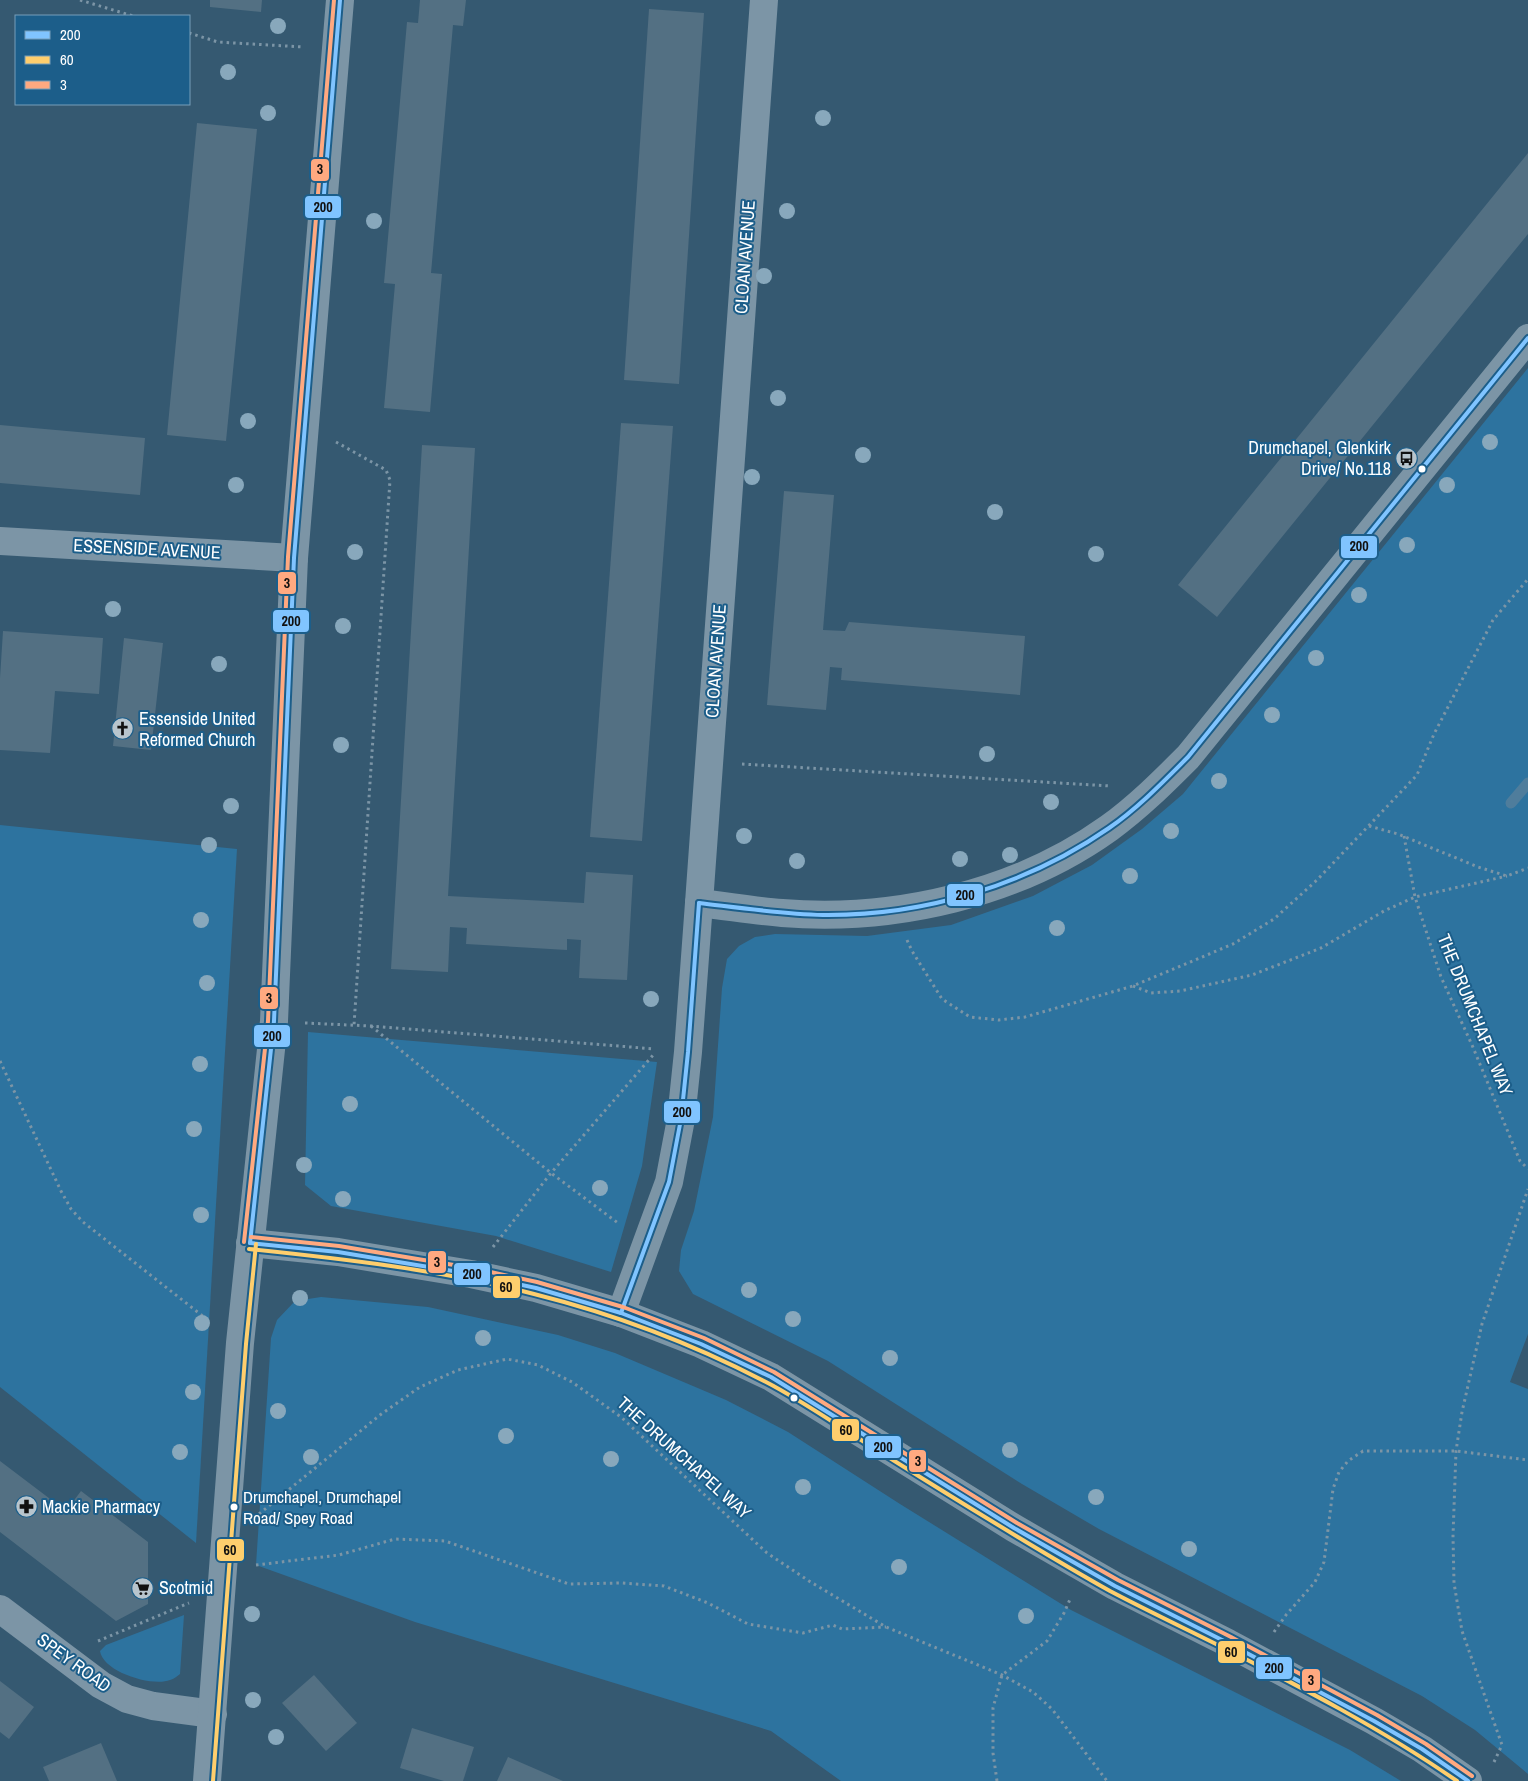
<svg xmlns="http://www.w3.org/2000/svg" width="1528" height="1781" viewBox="0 0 1528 1781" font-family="'Archivo Narrow',sans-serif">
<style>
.green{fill:#2d739f}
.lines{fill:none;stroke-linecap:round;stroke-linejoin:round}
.stream{stroke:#4f7d9c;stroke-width:11}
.building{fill:#537083}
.path{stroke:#7c95a6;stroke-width:3;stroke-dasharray:2.5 4;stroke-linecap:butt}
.minor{stroke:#7c95a6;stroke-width:28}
.bus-1-casing{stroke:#1c5e8a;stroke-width:8}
.bus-2-casing{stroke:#1c5e8a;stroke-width:8}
.bus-3-casing{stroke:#1c5e8a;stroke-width:8}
.bus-1{stroke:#80c4ff;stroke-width:4}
.bus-2{stroke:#fece6d;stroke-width:4}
.bus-3{stroke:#ffa980;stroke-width:4}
.tree{fill:#88a8bc}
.bus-dot{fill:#fff;stroke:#1c5e8a;stroke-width:2}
.labels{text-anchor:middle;stroke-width:4;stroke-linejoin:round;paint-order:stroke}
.bus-label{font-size:17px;fill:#fff;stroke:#1c5e8a;text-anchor:start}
.street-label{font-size:18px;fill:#fff;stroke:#1c5e8a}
.poi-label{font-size:18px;fill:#fff;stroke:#1c5e8a;text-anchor:start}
.line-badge{stroke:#1c5e8a;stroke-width:2}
.pale-badge-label{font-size:14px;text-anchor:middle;font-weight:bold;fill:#111}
</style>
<rect width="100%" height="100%" fill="#355971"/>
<g class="green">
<path d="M1528 368V1334L1510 1382 1528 1389V1774L1475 1730 1422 1696 1099 1529 1022 1484 828 1361 693 1294 679 1271 681 1250 694 1211 713 1117 722 988 727 959 739 946 755 937 775 934 867 936 951 925 1033 896 1092 865 1142 829 1183 794Z"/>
<path d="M0 825 237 849 196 1543 0 1387Z"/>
<path d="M308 1032 657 1062 642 1166 611 1272 496 1236 331 1206 305 1185Z"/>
<path d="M321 1297 428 1307 558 1335 615 1353 726 1400 788 1432 900 1504 1071 1610 1350 1750 1401 1781H841L771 1731 415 1622 256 1565 271 1338 277 1320 295 1301Z"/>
<path d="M184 1615 180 1674C177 1676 174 1679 170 1680 152 1687 103 1672 100 1651L106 1645Z"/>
</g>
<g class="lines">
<path class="stream" d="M1511 803 1528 783"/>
</g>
<g class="building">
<path d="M210 0H262L261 12 210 7Z"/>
<path d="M420 0H466L463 26 453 25 431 273 442 274 430 412 384 408 395 284 384 283 407 22 418 23Z"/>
<path d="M649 9 704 13 679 384 624 380Z"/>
<path d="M197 123 257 129 226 441 167 435Z"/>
<path d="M1528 153V234L1217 617 1178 585Z"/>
<path d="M621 423 673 426 642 841 590 837Z"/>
<path d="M0 425 145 438 140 495 0 483Z"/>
<path d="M422 445 475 448 448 896 584 903 586 872 633 875 627 980 579 978 581 940 567 939V950L466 944 467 928 450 927 448 972 391 969Z"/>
<path d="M784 491 834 495 823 630 845 631 849 622 1025 636 1020 695 841 680 842 668 830 667 826 710 767 705Z"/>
<path d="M3 631 103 638 99 694 55 691 50 753 0 750V678Z"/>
<path d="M124 638 163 643 151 750 113 746Z"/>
<path d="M0 1461 66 1511 81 1491 148 1542V1604L116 1621 0 1532Z"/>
<path d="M314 1675 357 1723 326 1751 282 1703Z"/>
<path d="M0 1681 34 1707 9 1739 0 1732Z"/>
<path d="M412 1728 474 1747 463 1781H444L400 1768Z"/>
<path d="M101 1743 117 1781H49L43 1767Z"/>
<path d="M508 1757 538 1770 563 1781H497Z"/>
</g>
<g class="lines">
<g class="path">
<path d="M80 0 133 16"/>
<path d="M189 33 218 42 304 47"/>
<path d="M336 442 386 470 390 480 354 1025"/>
<path d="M742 764 1110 786"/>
<path d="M1369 826 1398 834 1478 867 1507 876 1528 868"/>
<path d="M1404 836 1415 897 1441 977 1472 1045 1520 1161 1528 1169"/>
<path d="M907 940 912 951 942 999 970 1017 999 1020 1025 1017 1133 986 1233 944 1274 919 1317 880 1417 775 1434 734 1493 620 1528 579"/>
<path d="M1133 986 1151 993 1180 991 1252 975 1321 948 1384 911 1415 897 1507 876"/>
<path d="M305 1023 371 1026 655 1049"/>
<path d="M371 1026 551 1173 618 1223"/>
<path d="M0 1061 61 1191 71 1209 83 1222 209 1321"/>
<path d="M493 1247 551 1173 654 1054"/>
<path d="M259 1514 380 1415 420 1387 458 1370 507 1359 538 1365 572 1382 621 1417 767 1553 809 1581 886 1627 1002 1675 1033 1692 1052 1709 1107 1781"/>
<path d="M256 1565 339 1555 395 1539 445 1541 569 1584 622 1583 664 1586 708 1603 748 1624 803 1633 833 1625 842 1629 886 1627"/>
<path d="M1274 1632 1286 1615 1315 1582 1324 1562 1333 1489 1339 1472 1348 1461 1363 1451H1456L1528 1460"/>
<path d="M98 1641 189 1603"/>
<path d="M1494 1762 1502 1745 1462 1631 1454 1583 1453 1536 1456 1451 1462 1412 1482 1324 1528 1189"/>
<path d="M997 1781 993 1753V1708L1002 1675 1047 1641 1064 1613 1071 1597"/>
</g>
<g class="minor">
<path d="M0 541 294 558"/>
<path d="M699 903C727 906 755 911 782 913 895 922 1017 894 1109 828 1138 807 1163 782 1188 757L1528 338"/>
<path d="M250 1243 338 1252 471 1274 536 1288 621 1313 701 1344 771 1377 1014 1528 1115 1586 1228 1643 1374 1721 1422 1749 1468 1781"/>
<path d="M621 1313 669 1182 681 1119 688 1052 699 903 764 0"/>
<path d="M0 1609 101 1685 127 1699 153 1706 213 1714"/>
<path d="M207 1781 240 1343 274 1021 294 558 340 0"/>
</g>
<defs>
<g id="bus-1">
<path d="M699 903C741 908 782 914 823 915 924 916 1027 885 1109 828 1138 808 1163 782 1188 757L1528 338"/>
<path d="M250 1243 338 1252 471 1274 536 1288 621 1313 701 1344 771 1377 1014 1528 1115 1586 1228 1643 1374 1721 1422 1749 1468 1781"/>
<path d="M250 1243 274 1021 294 558 340 0"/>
<path d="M621 1313 669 1182 681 1119 688 1052 699 903"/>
</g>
<g id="bus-2">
<path d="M249 1249C345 1259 441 1270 534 1294 614 1314 693 1344 766 1382 801 1400 835 1424 869 1445 949 1495 1028 1545 1110 1591 1146 1610 1182 1627 1218 1645 1299 1686 1382 1729 1457 1781"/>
<path d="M213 1781 246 1344 256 1244"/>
</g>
<g id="bus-3">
<path d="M251 1237 339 1246 472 1268 537 1282 623 1307 704 1338 774 1372 1017 1523 1118 1580 1231 1637 1377 1715 1426 1744 1472 1776"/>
<path d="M244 1242 268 1021 288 557 334 0"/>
</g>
</defs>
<use href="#bus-1" class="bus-1-casing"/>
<use href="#bus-2" class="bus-2-casing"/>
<use href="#bus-3" class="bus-3-casing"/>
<use href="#bus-1" class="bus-1"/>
<use href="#bus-2" class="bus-2"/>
<use href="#bus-3" class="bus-3"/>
</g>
<g class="tree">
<circle cx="278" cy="26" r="8"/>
<circle cx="228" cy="72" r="8"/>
<circle cx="268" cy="113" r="8"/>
<circle cx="823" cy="118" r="8"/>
<circle cx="787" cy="211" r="8"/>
<circle cx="374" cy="221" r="8"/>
<circle cx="764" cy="276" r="8"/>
<circle cx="778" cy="398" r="8"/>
<circle cx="248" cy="421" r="8"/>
<circle cx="1490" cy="442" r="8"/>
<circle cx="863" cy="455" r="8"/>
<circle cx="752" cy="477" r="8"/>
<circle cx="236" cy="485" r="8"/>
<circle cx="1447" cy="485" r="8"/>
<circle cx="995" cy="512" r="8"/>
<circle cx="1407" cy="545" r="8"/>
<circle cx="355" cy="552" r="8"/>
<circle cx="1096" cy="554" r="8"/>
<circle cx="1359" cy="595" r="8"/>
<circle cx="113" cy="609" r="8"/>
<circle cx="343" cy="626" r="8"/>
<circle cx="1316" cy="658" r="8"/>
<circle cx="219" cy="664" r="8"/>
<circle cx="1272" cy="715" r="8"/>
<circle cx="341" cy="745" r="8"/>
<circle cx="987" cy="754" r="8"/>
<circle cx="1219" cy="781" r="8"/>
<circle cx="1051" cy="802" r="8"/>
<circle cx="231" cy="806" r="8"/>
<circle cx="1171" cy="831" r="8"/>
<circle cx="744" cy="836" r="8"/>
<circle cx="209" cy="845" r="8"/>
<circle cx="1010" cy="855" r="8"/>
<circle cx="960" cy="859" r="8"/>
<circle cx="797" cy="861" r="8"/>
<circle cx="1130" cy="876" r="8"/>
<circle cx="201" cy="920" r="8"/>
<circle cx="1057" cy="928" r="8"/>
<circle cx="207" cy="983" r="8"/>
<circle cx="651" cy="999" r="8"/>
<circle cx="200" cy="1064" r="8"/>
<circle cx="350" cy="1104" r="8"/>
<circle cx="194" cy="1129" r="8"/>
<circle cx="304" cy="1165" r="8"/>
<circle cx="600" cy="1188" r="8"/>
<circle cx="343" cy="1199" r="8"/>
<circle cx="201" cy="1215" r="8"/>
<circle cx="749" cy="1290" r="8"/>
<circle cx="300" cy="1298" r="8"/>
<circle cx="793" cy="1319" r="8"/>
<circle cx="202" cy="1323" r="8"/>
<circle cx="483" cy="1338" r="8"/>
<circle cx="890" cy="1358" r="8"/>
<circle cx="193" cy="1392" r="8"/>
<circle cx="278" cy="1411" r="8"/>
<circle cx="506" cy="1436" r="8"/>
<circle cx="1010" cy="1450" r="8"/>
<circle cx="180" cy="1452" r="8"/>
<circle cx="311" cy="1457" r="8"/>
<circle cx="611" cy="1459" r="8"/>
<circle cx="803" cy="1487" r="8"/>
<circle cx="1096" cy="1497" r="8"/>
<circle cx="1189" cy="1549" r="8"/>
<circle cx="899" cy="1567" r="8"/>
<circle cx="252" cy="1614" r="8"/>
<circle cx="1026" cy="1616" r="8"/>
<circle cx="253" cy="1700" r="8"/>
<circle cx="276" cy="1737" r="8"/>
</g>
<defs>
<symbol id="bus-disc" viewBox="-11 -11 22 22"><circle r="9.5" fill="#b8c5cd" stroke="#1c5e8a"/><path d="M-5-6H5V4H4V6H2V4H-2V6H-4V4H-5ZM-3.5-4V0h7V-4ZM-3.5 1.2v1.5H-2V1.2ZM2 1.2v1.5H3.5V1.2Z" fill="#111"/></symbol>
<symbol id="church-disc" viewBox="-11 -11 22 22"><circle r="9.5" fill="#b8c5cd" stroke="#1c5e8a"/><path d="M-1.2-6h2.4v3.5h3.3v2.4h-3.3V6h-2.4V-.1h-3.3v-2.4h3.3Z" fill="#111"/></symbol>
<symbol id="pharmacy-disc" viewBox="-11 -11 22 22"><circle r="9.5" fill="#b8c5cd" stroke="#1c5e8a"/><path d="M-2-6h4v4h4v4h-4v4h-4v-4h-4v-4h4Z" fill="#111"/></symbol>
<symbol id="supermarket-disc" viewBox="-11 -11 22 22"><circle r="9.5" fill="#b8c5cd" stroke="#1c5e8a"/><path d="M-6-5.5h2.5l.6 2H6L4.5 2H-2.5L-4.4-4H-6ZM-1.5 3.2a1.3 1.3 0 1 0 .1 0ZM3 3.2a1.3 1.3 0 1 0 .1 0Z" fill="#111"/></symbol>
</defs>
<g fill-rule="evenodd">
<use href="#bus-disc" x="1394" y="446" width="25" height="25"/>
<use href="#church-disc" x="110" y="716" width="25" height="25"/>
<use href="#pharmacy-disc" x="14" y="1494" width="25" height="25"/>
<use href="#supermarket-disc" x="130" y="1576" width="25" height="25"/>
</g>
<g class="bus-dot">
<circle cx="1422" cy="469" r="4.5"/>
<circle cx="794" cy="1398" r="4.5"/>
<circle cx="234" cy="1507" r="4.5"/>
</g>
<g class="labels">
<g class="bus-label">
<text x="243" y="1503">Drumchapel, Drumchapel<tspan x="243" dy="21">Road/ Spey Road</tspan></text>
</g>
<g class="street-label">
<text transform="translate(745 257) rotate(-86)" y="6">CLOAN AVENUE</text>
<text transform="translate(147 549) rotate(3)" y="6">ESSENSIDE AVENUE</text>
<text transform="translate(716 661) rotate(-86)" y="6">CLOAN AVENUE</text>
<text transform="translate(1475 1015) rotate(68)" y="6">THE DRUMCHAPEL WAY</text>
<text transform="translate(684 1458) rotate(42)" y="6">THE DRUMCHAPEL WAY</text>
<text transform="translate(74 1663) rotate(36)" y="6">SPEY ROAD</text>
</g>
<g class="poi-label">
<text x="1391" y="454" text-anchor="end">Drumchapel, Glenkirk<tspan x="1391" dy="21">Drive/ No.118</tspan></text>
<text x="139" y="725">Essenside United<tspan x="139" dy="21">Reformed Church</tspan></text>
<text x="42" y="1513">Mackie Pharmacy</text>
<text x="159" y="1594">Scotmid</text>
</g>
</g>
<g class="line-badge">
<rect x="310" y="158" width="20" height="24" rx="5" fill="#ffa980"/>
<rect x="304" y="195" width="38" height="24" rx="5" fill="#80c4ff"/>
<rect x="1340" y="535" width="38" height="24" rx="5" fill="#80c4ff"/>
<rect x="277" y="571" width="20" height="24" rx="5" fill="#ffa980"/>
<rect x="272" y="609" width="38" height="24" rx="5" fill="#80c4ff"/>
<rect x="946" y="883" width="38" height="24" rx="5" fill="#80c4ff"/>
<rect x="259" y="986" width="20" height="24" rx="5" fill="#ffa980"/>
<rect x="253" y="1024" width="38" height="24" rx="5" fill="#80c4ff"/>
<rect x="663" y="1100" width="38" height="24" rx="5" fill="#80c4ff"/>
<rect x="427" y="1250" width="20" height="24" rx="5" fill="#ffa980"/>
<rect x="453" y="1262" width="38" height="24" rx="5" fill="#80c4ff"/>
<rect x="492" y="1275" width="29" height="24" rx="5" fill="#fece6d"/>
<rect x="831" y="1418" width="29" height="24" rx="5" fill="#fece6d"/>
<rect x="864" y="1435" width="38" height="24" rx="5" fill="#80c4ff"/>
<rect x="908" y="1449" width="19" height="24" rx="5" fill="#ffa980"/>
<rect x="216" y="1538" width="29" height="24" rx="5" fill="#fece6d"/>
<rect x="1217" y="1640" width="29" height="24" rx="5" fill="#fece6d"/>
<rect x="1255" y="1656" width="38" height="24" rx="5" fill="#80c4ff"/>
<rect x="1301" y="1668" width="20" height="24" rx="5" fill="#ffa980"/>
</g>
<g class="pale-badge-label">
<text x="320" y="174">3</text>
<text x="323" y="212">200</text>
<text x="1359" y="551">200</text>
<text x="287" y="588">3</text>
<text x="291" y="626">200</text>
<text x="965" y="900">200</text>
<text x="269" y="1003">3</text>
<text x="272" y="1041">200</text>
<text x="682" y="1117">200</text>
<text x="437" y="1267">3</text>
<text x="472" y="1279">200</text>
<text x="506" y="1292">60</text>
<text x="846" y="1435">60</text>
<text x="883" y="1452">200</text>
<text x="918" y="1466">3</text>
<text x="230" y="1555">60</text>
<text x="1231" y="1657">60</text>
<text x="1274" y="1673">200</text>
<text x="1311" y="1685">3</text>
</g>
<rect x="15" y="15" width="175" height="90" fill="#1c5e8a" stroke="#779eb9"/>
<rect x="25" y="31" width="25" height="8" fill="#80c4ff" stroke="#779eb9"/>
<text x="60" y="40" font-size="15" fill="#ffffff">200</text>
<rect x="25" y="56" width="25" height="8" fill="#fece6d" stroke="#779eb9"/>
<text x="60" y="65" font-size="15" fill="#ffffff">60</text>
<rect x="25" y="81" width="25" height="8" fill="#ffa980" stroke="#779eb9"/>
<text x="60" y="90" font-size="15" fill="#ffffff">3</text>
</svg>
